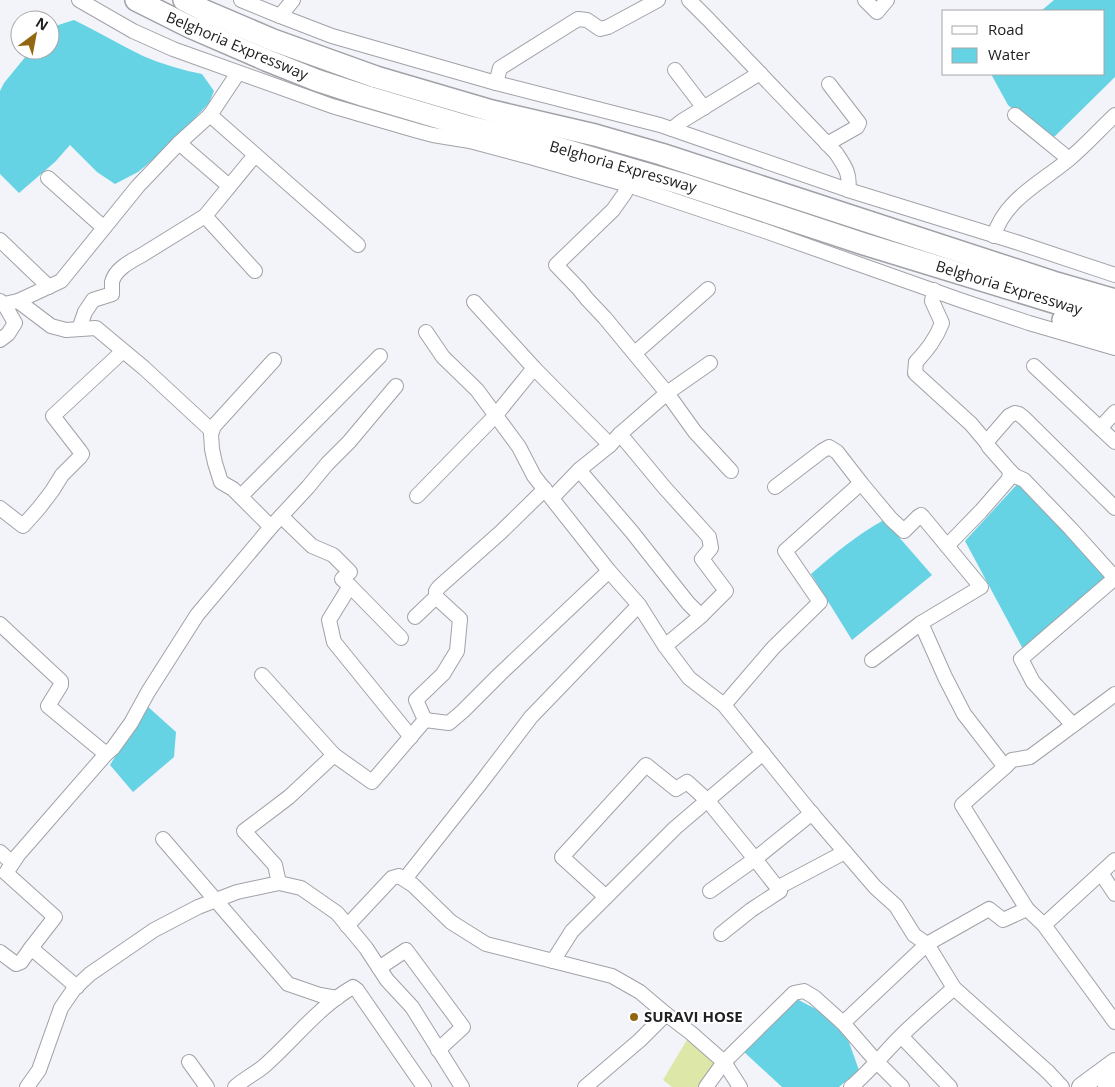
<svg xmlns="http://www.w3.org/2000/svg" width="1115" height="1087" viewBox="0 0 1115 1087" font-family="'Open Sans',sans-serif">
<style>
.green{fill:#dde7a7}
.water{fill:#66d3e4}
.lines{fill:none;stroke-linecap:round;stroke-linejoin:round}
.minor-casing{stroke:#a1a2a8;stroke-width:16}
.major-casing{stroke:#a1a2a8;stroke-width:20}
.highway-casing{stroke:#a1a2a8;stroke-width:24}
.minor{stroke:#fff;stroke-width:14}
.major{stroke:#fff;stroke-width:18}
.highway{stroke:#fff;stroke-width:21}
.poi-dot{fill:#926711;stroke:#fff;stroke-width:2}
.labels{text-anchor:middle;stroke-width:4;stroke-linejoin:round;paint-order:stroke}
.street-label{font-size:15px;fill:#202023;stroke:#fff}
.poi-label{font-size:15px;font-weight:bold;fill:#202023;stroke:#fff;text-anchor:start}
</style>
<rect width="100%" height="100%" fill="#f2f4fa"/>
<path class="green" d="M691 1033 724 1062 706 1087H672L663 1080Z"/>
<g class="water">
<path d="M1054 0H1115V77L1051 140 1008 105 991 74H1104V11H1041Z"/>
<path d="M74 20C97 31 120 45 143 56 162 64 182 70 202 74L214 91 209 103 167 148 138 172 115 184 97 172 70 145 55 162 19 193 0 174V91L4 83 31 50H50V30L52 27Z"/>
<path d="M1021 480 1115 575 1024 651 965 541Z"/>
<path d="M884 520 932 575 852 640 811 574C834 554 858 534 884 520Z"/>
<path d="M146 705 176 732 174 757 133 792 110 765Z"/>
<path d="M795 998 842 1023 859 1070 839 1087H782L743 1051Z"/>
</g>
<g class="lines">
<defs>
<g id="minor">
<path d="M79 0 133 31 173 49 332 106 418 131 433 135 470 141 530 157 628 185 765 231 963 301 1029 323 1115 348"/>
<path d="M241 0 280 16 332 36 496 83 660 125 848 190 1016 242 1115 275"/>
<path d="M689 0 708 19 836 153C844 165 851 174 848 190"/>
<path d="M865 0 877 12 887 0"/>
<path d="M280 16 293 0"/>
<path d="M675 70 704 108"/>
<path d="M238 73 210 115 358 245"/>
<path d="M496 83 500 68 578 19 587 20 600 29 608 27 658 0"/>
<path d="M1015 115 1069 159"/>
<path d="M672 129 682 121 760 73"/>
<path d="M179 143 229 186"/>
<path d="M827 144 857 127 859 123 829 84"/>
<path d="M48 178 104 228"/>
<path d="M628 185 625 193 613 210 556 265 579 289 587 299 605 318 667 393 710 363"/>
<path d="M994 236C1004 200 1042 182 1068 160 1085 146 1099 130 1115 115"/>
<path d="M0 240 49 287"/>
<path d="M255 271 205 216 255 155"/>
<path d="M934 290 932 301 942 323C936 339 927 350 916 362L915 373 971 424 987 443"/>
<path d="M0 301 4 304 18 301 61 281 138 186 179 143 210 115"/>
<path d="M18 301 51 326 66 330 96 328 144 368 212 431"/>
<path d="M474 302 534 368"/>
<path d="M79 329 85 312 93 300 112 294C112 291 112 286 112 282 115 269 131 261 142 255L205 216"/>
<path d="M426 332 443 357 477 390 519 447 534 476 609 571 639 605 665 646 689 678 724 705 808 809 875 887 896 906 914 935 927 944 954 988 1048 1072 1062 1087"/>
<path d="M0 340 8 334 15 323 4 304"/>
<path d="M635 353 708 289"/>
<path d="M1034 366 1100 428"/>
<path d="M1115 412 1100 428 1115 442"/>
<path d="M620 434 664 487 709 537 711 548 702 559 726 591 701 616 665 646"/>
<path d="M579 470 632 532 688 603 701 616"/>
<path d="M1010 471 1015 476 1024 480 1071 529 1115 578"/>
<path d="M861 483 891 519 904 531 918 517 921 515 923 517 981 587 921 623 945 677 964 714 1005 767"/>
<path d="M241 496 380 356"/>
<path d="M417 496 495 416 534 368 610 445"/>
<path d="M552 498 579 470 610 445 620 434 667 393 695 432 731 471"/>
<path d="M0 508 23 526 39 508 52 491 62 475 80 457 82 454 80 451 53 416 123 351"/>
<path d="M281 516 312 546 333 555 350 572 342 579 350 586 401 638"/>
<path d="M271 527 308 487 327 464 349 442 396 386"/>
<path d="M947 546 981 511 1009 479 1010 471 989 447 987 443 989 439 1009 416 1015 413 1019 414 1024 418 1115 508"/>
<path d="M350 586 329 620 334 642 411 737"/>
<path d="M415 617 436 597"/>
<path d="M0 624 61 681V685L48 706 106 754"/>
<path d="M872 660 921 623"/>
<path d="M262 675 334 755 372 782 425 720 416 700 443 674 457 651 460 619 436 597V591L439 587 501 532 545 489"/>
<path d="M1115 694 1030 757 1012 760 1005 767 962 805 1027 909 1044 925 1115 1022"/>
<path d="M724 705 773 648 820 602 785 551 861 483 837 452 829 447 822 451 775 487"/>
<path d="M425 720 449 723 463 711 500 674 609 571"/>
<path d="M1073 725 1033 682 1021 659 1115 578"/>
<path d="M163 839 288 984 320 995 337 998"/>
<path d="M0 852 12 863"/>
<path d="M1101 873 1115 894"/>
<path d="M405 879 480 784 531 717 639 605"/>
<path d="M279 883 275 865 244 831 289 797 334 755"/>
<path d="M777 888 845 852"/>
<path d="M606 897 562 857 646 765 676 789 687 782 708 801 755 859 710 891"/>
<path d="M1044 925 1115 860"/>
<path d="M347 926 392 878 399 876 413 885 451 922 486 944 612 976 640 992 666 1014"/>
<path d="M721 934 751 910 780 891 755 859 812 813"/>
<path d="M31 948 55 917 6 873 18 855 106 754 113 748 131 723 148 692 197 615 271 527 233 489 221 482 215 463 212 449 211 434 214 426 274 360"/>
<path d="M0 952 16 964 21 962 31 948 77 987"/>
<path d="M553 961 572 931 675 828 763 753"/>
<path d="M379 968 406 950 463 1027 438 1050"/>
<path d="M843 1023 927 944 989 909 1003 920 1027 909"/>
<path d="M901 1036 950 1087"/>
<path d="M189 1062 207 1087"/>
<path d="M27 1087 39 1070 61 1008 74 989 90 974 154 930 198 907 237 892 279 883 301 888 337 913 366 948 387 980 412 1007 462 1087"/>
<path d="M235 1087C244 1079 254 1074 263 1067 293 1041 318 1007 353 987L357 990 424 1087"/>
<path d="M585 1087 640 1040 666 1014 691 1033 724 1062 740 1087"/>
<path d="M706 1087 724 1062 794 993 804 991 814 997 843 1023 876 1061 902 1087"/>
<path d="M851 1087C869 1072 884 1053 901 1036 918 1019 936 1004 954 988"/>
</g>
<g id="major">
<path d="M1081 1087 1115 1062"/>
<path d="M1107 1087 1115 1081"/>
</g>
<g id="highway">
<path d="M136 0 190 27 266 60 316 80 365 96 470 127 552 146 682 184 864 244 1115 321"/>
<path d="M184 0 205 11 273 40 376 77 492 111 595 135 661 154 1053 282 1115 300"/>
<path d="M1063 320 1115 338"/>
</g>
</defs>
<use href="#minor" class="minor-casing"/>
<use href="#major" class="major-casing"/>
<use href="#highway" class="highway-casing"/>
<use href="#minor" class="minor"/>
<use href="#major" class="major"/>
<use href="#highway" class="highway"/>
</g>
<circle class="poi-dot" cx="634" cy="1017" r="5"/>
<g class="labels">
<g class="street-label">
<text transform="translate(237 46) rotate(23)" y="5">Belghoria Expressway</text>
<text transform="translate(623 167) rotate(16)" y="5">Belghoria Expressway</text>
<text transform="translate(1009 288) rotate(17)" y="5">Belghoria Expressway</text>
</g>
<g class="poi-label">
<text x="644" y="1022">SURAVI HOSE</text>
</g>
</g>
<rect x="942" y="10" width="162" height="65" fill="#ffffff" stroke="#a6a6a7"/>
<rect x="952" y="26" width="25" height="8" fill="#ffffff" stroke="#a6a6a7"/>
<text x="988" y="35" font-size="15" fill="#202023">Road</text>
<rect x="952" y="48" width="25" height="15" fill="#66d3e4" stroke="#a6a6a7"/>
<text x="988" y="60" font-size="15" fill="#202023">Water</text>
<g transform="translate(35 35) rotate(32)"><circle r="24" fill="#ffffff" stroke="#a6a6a7"/>
<path d="M0-4L9 19L0 12L-9 19Z" fill="#926711"/>
<text y="-8" font-size="14" font-weight="bold" text-anchor="middle" fill="#202023">N</text>
</g>
</svg>
